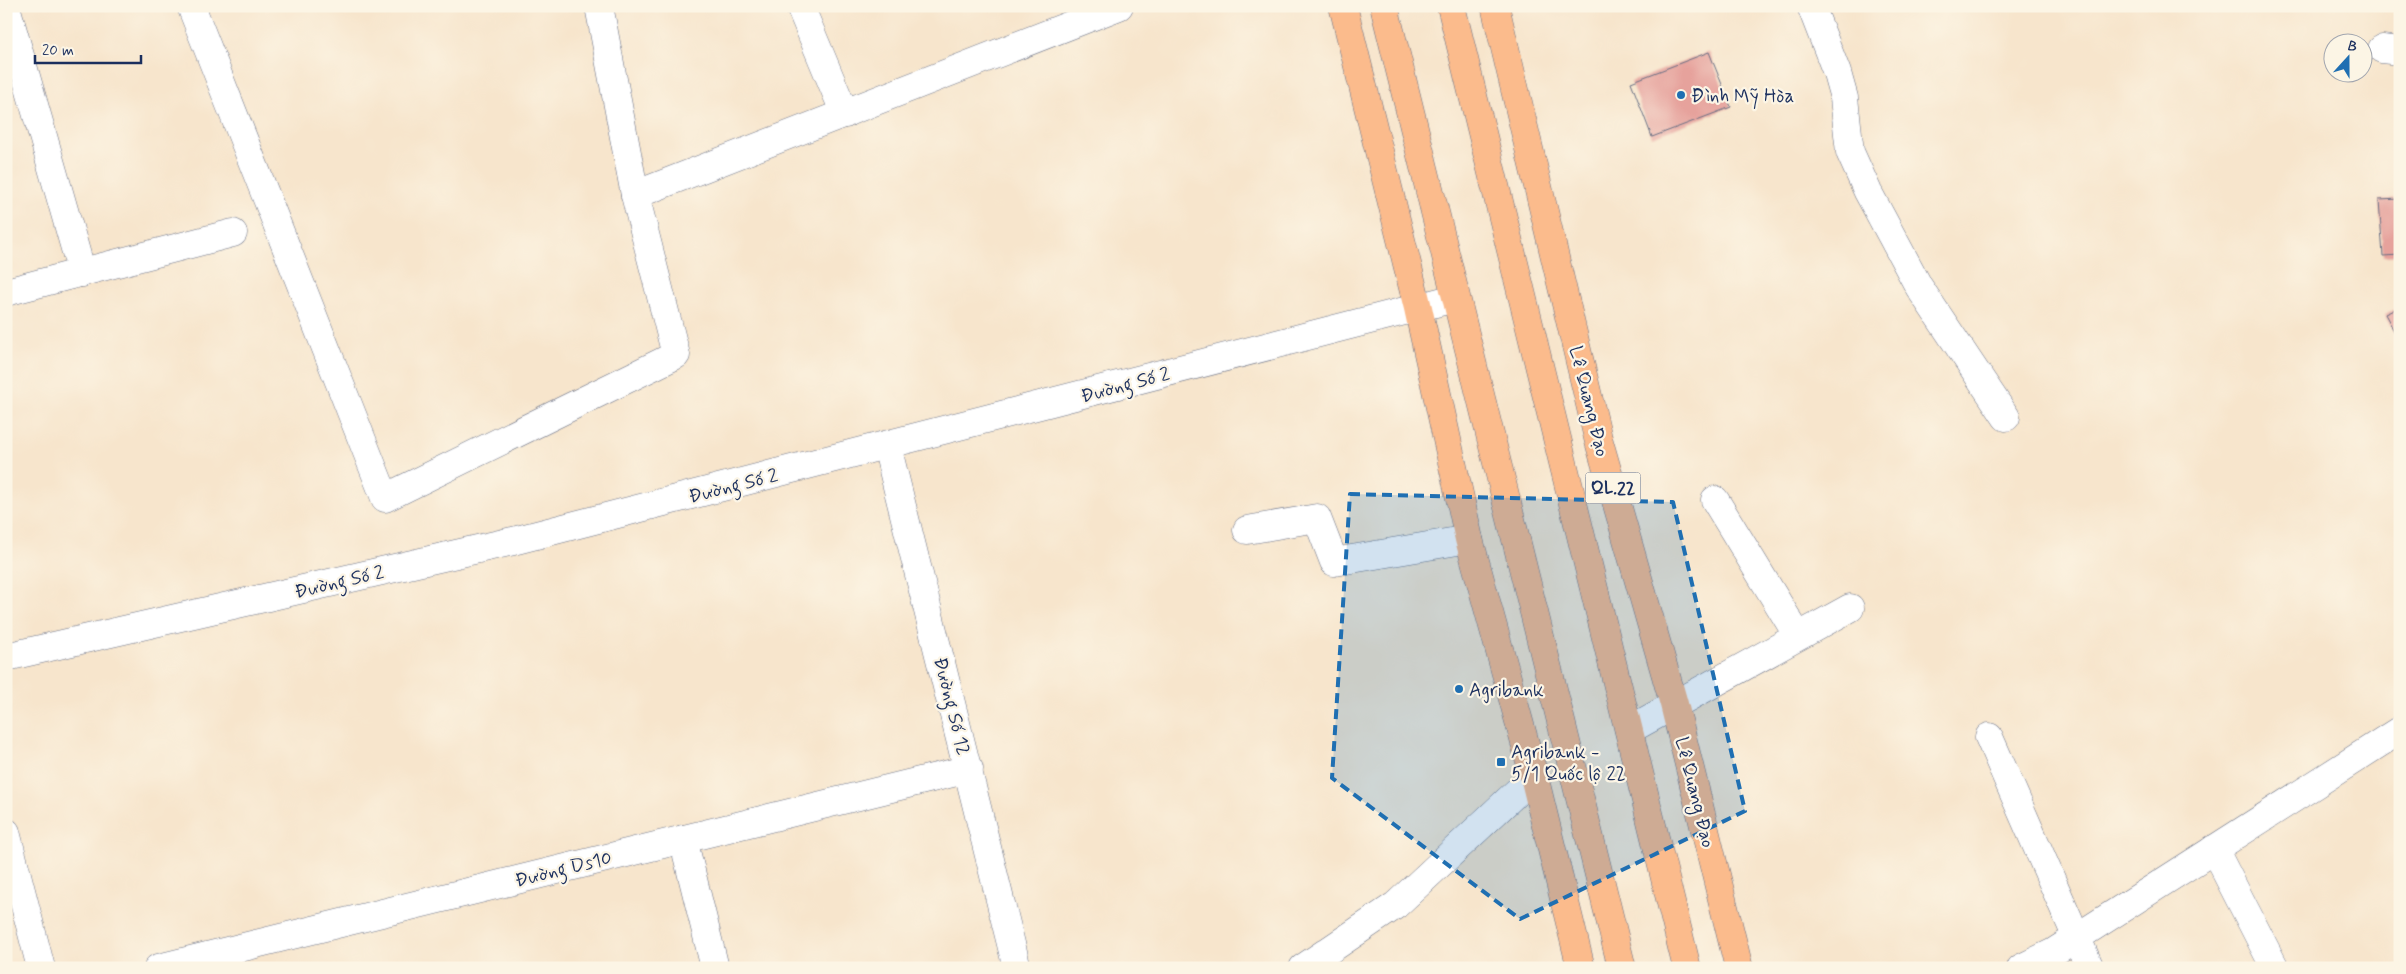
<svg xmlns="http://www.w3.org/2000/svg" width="2406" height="974" viewBox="0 0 2406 974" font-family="Mynerve,sans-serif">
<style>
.building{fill:#e6a29c}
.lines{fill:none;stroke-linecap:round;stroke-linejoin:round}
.minor-casing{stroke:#686f84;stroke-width:29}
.highway-casing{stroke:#686f84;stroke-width:29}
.minor{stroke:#fff;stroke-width:28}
.highway{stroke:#fbbb8c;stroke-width:28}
.marked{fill:#1f6fb2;fill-opacity:0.2;stroke:#1f6fb2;stroke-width:4;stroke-dasharray:10 6;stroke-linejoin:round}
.poi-dot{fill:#1f6fb2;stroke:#fcf5e5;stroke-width:2}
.labels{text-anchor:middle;stroke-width:4.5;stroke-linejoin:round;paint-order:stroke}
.shield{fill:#fcf5e5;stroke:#5e6a86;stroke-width:1}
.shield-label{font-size:18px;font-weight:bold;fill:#1b2f5e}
.poi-label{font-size:19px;fill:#1b2f5e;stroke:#fcf5e5;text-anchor:start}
.street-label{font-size:19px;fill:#1b2f5e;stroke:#fcf5e5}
</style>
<rect width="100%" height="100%" fill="#fcf5e5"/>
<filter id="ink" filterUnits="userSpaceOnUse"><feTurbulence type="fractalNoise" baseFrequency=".02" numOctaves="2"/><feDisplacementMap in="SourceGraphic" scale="10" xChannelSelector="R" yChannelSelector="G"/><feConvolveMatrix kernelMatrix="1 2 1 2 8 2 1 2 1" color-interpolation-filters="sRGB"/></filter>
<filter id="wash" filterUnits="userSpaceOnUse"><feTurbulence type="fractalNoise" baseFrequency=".0096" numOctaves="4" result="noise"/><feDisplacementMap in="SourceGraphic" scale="20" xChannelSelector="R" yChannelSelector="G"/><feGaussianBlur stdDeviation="1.12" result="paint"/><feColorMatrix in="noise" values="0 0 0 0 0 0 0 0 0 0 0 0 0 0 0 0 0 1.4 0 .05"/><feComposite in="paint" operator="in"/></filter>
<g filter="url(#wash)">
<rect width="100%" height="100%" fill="#f7e5cc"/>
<g id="blocks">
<g class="building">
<path d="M1709 52 1731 107 1652 137 1631 82Z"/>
<path d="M2400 199V255L2383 256 2379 200Z"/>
<path d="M2400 307V342L2385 314Z"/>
</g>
</g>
</g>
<g filter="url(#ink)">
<use href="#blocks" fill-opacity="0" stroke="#686f84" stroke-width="1"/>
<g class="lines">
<defs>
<g id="minor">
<path d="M191 6 385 498 676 355 635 195 599 6"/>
<path d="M800 6 845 114"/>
<path d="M1811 6 1837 73 1844 98 1850 152 1868 192 1919 287 2006 417"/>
<path d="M7 10 82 273"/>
<path d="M2382 49 2400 51"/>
<path d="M635 195 1119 6"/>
<path d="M6 292 233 233"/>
<path d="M887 446 1017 968"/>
<path d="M1715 500 1798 636"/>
<path d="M1247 530 1317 518 1334 562 1469 539"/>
<path d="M6 657 513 541 1455 298"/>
<path d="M1629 730 1850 608"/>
<path d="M1989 737 2090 968"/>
<path d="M6 832 41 968"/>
<path d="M683 839 715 968"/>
<path d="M2214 849 2275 968"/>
<path d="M158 968 969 769"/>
<path d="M1303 968 1396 905 1534 776"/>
<path d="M2021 968 2054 952 2400 730"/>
</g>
<g id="highway">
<path d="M1343 6 1418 308 1469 539 1534 776 1581 968"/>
<path d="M1384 6 1622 968"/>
<path d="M1451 6 1687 968"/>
<path d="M1495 6 1598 438 1674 704 1739 968"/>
</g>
</defs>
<use href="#minor" class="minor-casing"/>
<use href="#highway" class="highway-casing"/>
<use href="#minor" class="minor"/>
<use href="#highway" class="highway"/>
</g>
</g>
<path class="marked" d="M1350 494 1673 502 1745 811 1520 919 1332 778Z"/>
<g class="poi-dot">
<circle cx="1681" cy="95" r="5"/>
<circle cx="1459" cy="689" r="5"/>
<rect x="1496" y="757" width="10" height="10" rx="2.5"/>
</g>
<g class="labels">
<rect class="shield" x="1585.5" y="472.5" width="55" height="31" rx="4"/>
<g class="shield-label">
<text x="1613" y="494">QL.22</text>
</g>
<g class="poi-label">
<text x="1691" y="102">Đình Mỹ Hòa</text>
<text x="1469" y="696">Agribank</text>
<text x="1511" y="758">Agribank -<tspan x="1511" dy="22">5/1 Quốc lộ 22</tspan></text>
</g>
<g class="street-label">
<text transform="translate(1125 384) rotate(-15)" y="7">Đường Số 2</text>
<text transform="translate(1590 401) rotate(76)" y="7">Lê Quang Đạo</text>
<text transform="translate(733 485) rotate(-14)" y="7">Đường Số 2</text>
<text transform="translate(339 581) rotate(-13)" y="7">Đường Số 2</text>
<text transform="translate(953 706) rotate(76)" y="7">Đường Số 12</text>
<text transform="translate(1696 792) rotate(76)" y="7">Lê Quang Đạo</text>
<text transform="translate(563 868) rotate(-14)" y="7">Đường Ds10</text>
</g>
</g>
<rect width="2406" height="974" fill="none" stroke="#fcf5e5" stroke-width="25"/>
<g transform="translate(2348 58) rotate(21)"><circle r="24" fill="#fcf5e5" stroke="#a2a6af"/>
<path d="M0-4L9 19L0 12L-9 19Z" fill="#1f6fb2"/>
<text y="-8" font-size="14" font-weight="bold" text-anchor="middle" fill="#1b2f5e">B</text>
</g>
<path d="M35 55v8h106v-8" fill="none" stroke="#1b2f5e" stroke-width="2.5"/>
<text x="42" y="55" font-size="15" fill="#1b2f5e" stroke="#fcf5e5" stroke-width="4" paint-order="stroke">20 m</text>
</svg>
